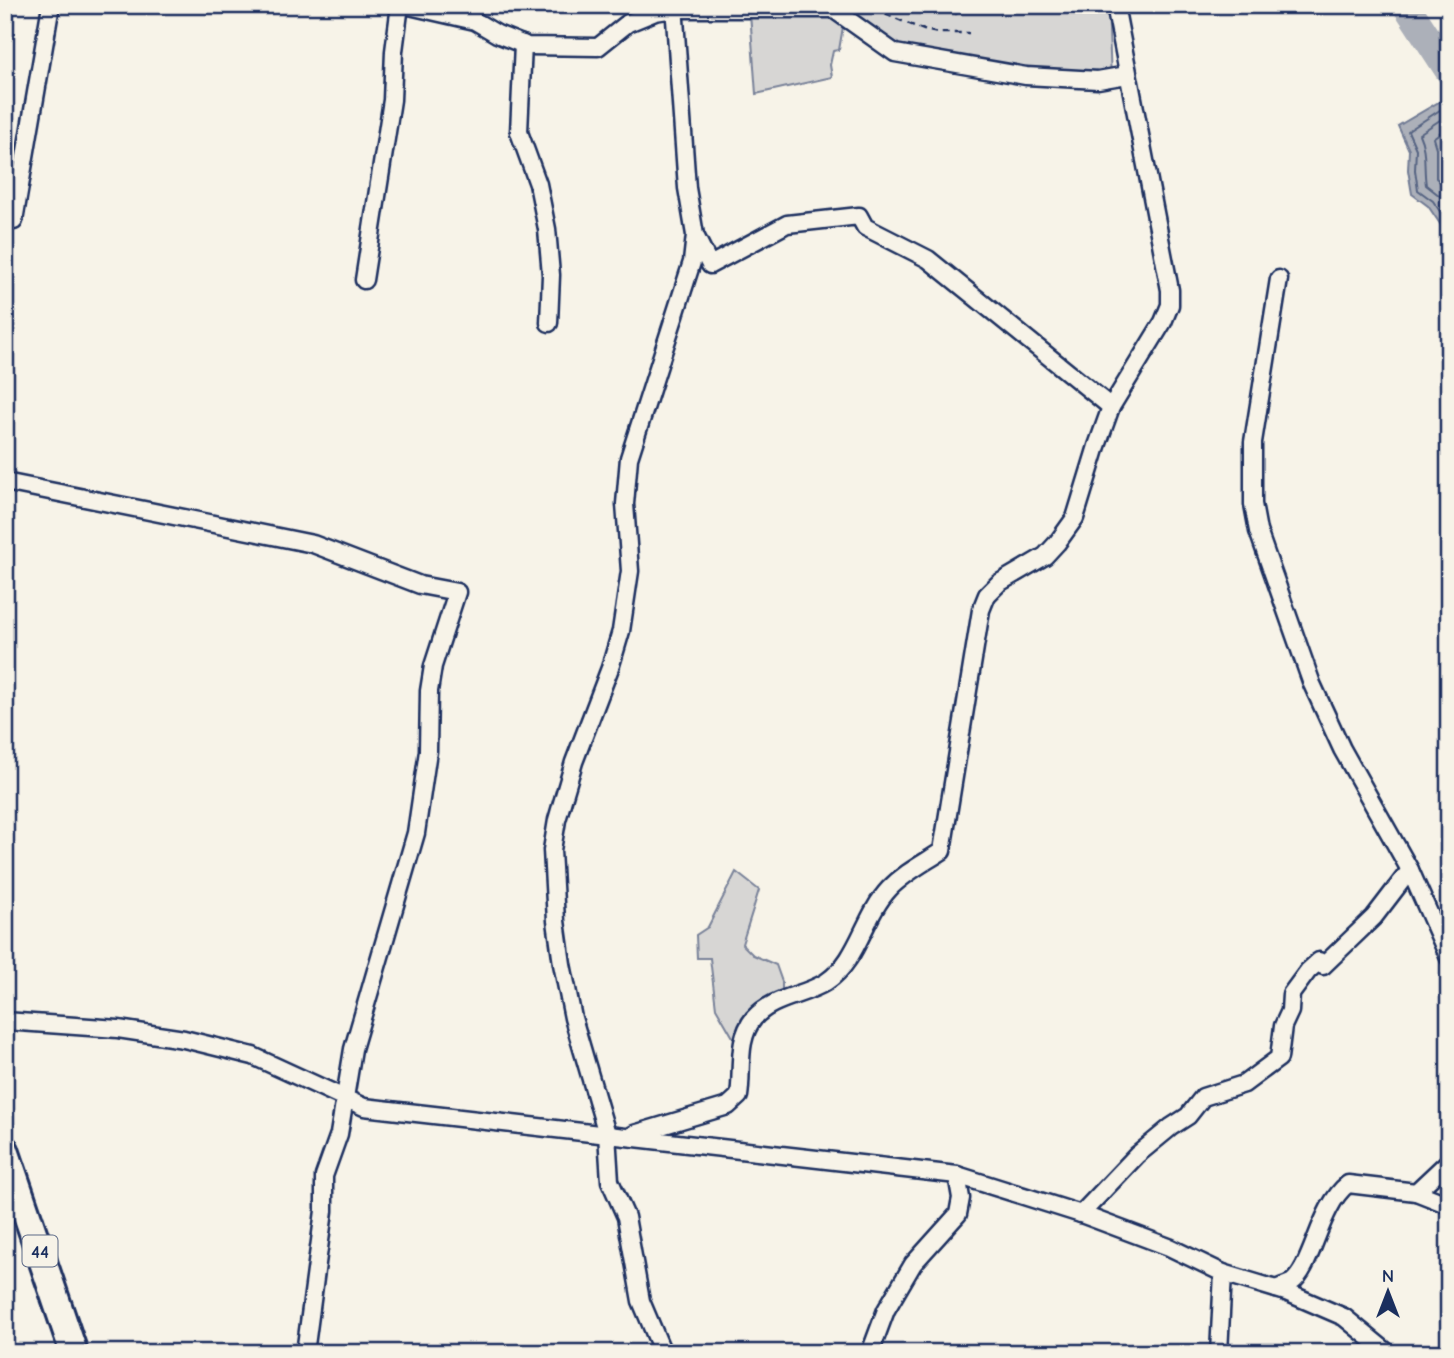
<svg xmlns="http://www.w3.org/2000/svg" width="1454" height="1358" viewBox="0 0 1454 1358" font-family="'Comic Neue',sans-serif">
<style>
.green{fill:#d7d6d4;stroke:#798299;stroke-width:2}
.water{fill:#acb0b9;stroke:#727c95;stroke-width:2}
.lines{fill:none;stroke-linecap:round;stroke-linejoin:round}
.shore{stroke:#556382;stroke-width:2}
.stream{stroke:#727c95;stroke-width:4.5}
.river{stroke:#acb0b9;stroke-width:28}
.street-casing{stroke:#1b2f5e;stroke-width:21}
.primary-casing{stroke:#1b2f5e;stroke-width:32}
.path{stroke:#1b2f5e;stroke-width:2.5;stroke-dasharray:7 5;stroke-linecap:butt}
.street{stroke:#f7f3e8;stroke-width:16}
.primary{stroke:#f7f3e8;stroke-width:26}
.labels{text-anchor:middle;stroke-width:7;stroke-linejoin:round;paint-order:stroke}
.shield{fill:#f7f3e8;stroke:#5d6a87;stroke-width:2}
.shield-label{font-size:19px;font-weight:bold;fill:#1b2f5e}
</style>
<rect width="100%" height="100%" fill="#f7f3e8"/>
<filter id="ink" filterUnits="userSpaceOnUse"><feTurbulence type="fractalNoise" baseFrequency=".0143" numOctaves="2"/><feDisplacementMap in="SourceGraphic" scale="14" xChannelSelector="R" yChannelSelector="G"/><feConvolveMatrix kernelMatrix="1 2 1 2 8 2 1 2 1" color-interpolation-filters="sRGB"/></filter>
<g filter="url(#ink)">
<g class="green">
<path d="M839 5H1108L1111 79 1095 82 900 52Z"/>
<path d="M830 12 844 21 839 50 833 51 830 65 832 77 756 94 750 13Z"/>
<path d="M736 872 759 890 742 944 753 955 776 965 782 982V996L746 1021 734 1039 716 1008 710 958H697L696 935 708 927Z"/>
</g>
<path class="water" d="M1449 96V237L1428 206 1412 194 1408 170 1409 150 1398 126Z"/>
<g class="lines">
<g class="shore">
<path d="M1449 104 1408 131 1416 149 1415 170 1418 190 1433 201 1449 225"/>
<path d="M1449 114 1419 134C1427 151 1423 167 1426 185L1440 196 1449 209"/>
<path d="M1449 126 1433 138 1436 148V178L1449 190"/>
</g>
<path class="stream" d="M948 5 956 13"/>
<path class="river" d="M1406 5 1449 71"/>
<defs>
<g id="street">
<path d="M405 5 475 21 497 34 527 46 598 47 628 23 655 12 674 9H833L895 53 1026 76 1098 80 1127 75"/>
<path d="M523 44 519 132 538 184 547 229 551 275 549 323"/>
<path d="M14 221 51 5"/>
<path d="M696 237 710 265 787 224 859 216 865 227 928 259 1111 407"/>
<path d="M1279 279 1253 442V504L1258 531 1312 684 1342 749 1410 870 1449 958"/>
<path d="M364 280 392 100 394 51 400 5"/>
<path d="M5 482 313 544 420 585 457 592 433 666 429 691 428 751 416 833 353 1049 339 1134 324 1176V1211L305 1353"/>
<path d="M5 1021 118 1029 184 1039 253 1056 364 1107 957 1175 1081 1214 1169 1247 1223 1273 1286 1292 1344 1317 1388 1353"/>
<path d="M634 1134 728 1106 739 1096C743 1070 736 1040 754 1018 772 997 804 996 826 982 859 960 863 917 889 889 904 873 924 863 942 851L981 610 987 595 999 583 1045 556 1057 543 1075 518 1097 446 1111 407 1163 322 1170 305V290L1115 5"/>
<path d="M1416 1192 1449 1205"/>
<path d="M1081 1214 1137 1155 1171 1127 1188 1116 1203 1097 1244 1084 1279 1058 1283 1026 1290 1011 1291 994 1308 971 1319 961 1323 966 1374 917 1410 870"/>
<path d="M1276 1289C1280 1287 1286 1285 1291 1283 1313 1268 1319 1206 1348 1184L1416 1192 1449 1161"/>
<path d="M663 1353 641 1301 626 1217 610 1181 607 1134 573 1018 562 964 556 921 552 850 557 820 574 762 610 668 621 631 630 571 625 504 629 458 692 262 695 235 687 188 674 5"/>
<path d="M870 1353 886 1310 913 1264 958 1214 961 1198 957 1175"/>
<path d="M1219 1353 1223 1273"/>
</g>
<path id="primary" d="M5 1150 74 1353"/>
</defs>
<use href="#street" class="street-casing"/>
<use href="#primary" class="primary-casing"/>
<path class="path" d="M863 5 924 30 938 33H969"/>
<use href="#street" class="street"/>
<use href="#primary" class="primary"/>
</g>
</g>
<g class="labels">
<rect class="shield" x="22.5" y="1235.5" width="35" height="31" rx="5"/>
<g class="shield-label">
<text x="40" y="1258">44</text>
</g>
</g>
<rect width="1454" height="1358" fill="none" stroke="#f7f3e8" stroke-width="28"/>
<rect x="14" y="14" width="1426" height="1330" fill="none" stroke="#1b2f5e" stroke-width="2.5" filter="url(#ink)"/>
<g transform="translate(1388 1292)" stroke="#f7f3e8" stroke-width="5" paint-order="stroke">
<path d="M0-5L12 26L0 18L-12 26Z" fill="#1b2f5e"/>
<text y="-10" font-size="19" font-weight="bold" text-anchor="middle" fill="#1b2f5e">N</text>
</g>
</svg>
